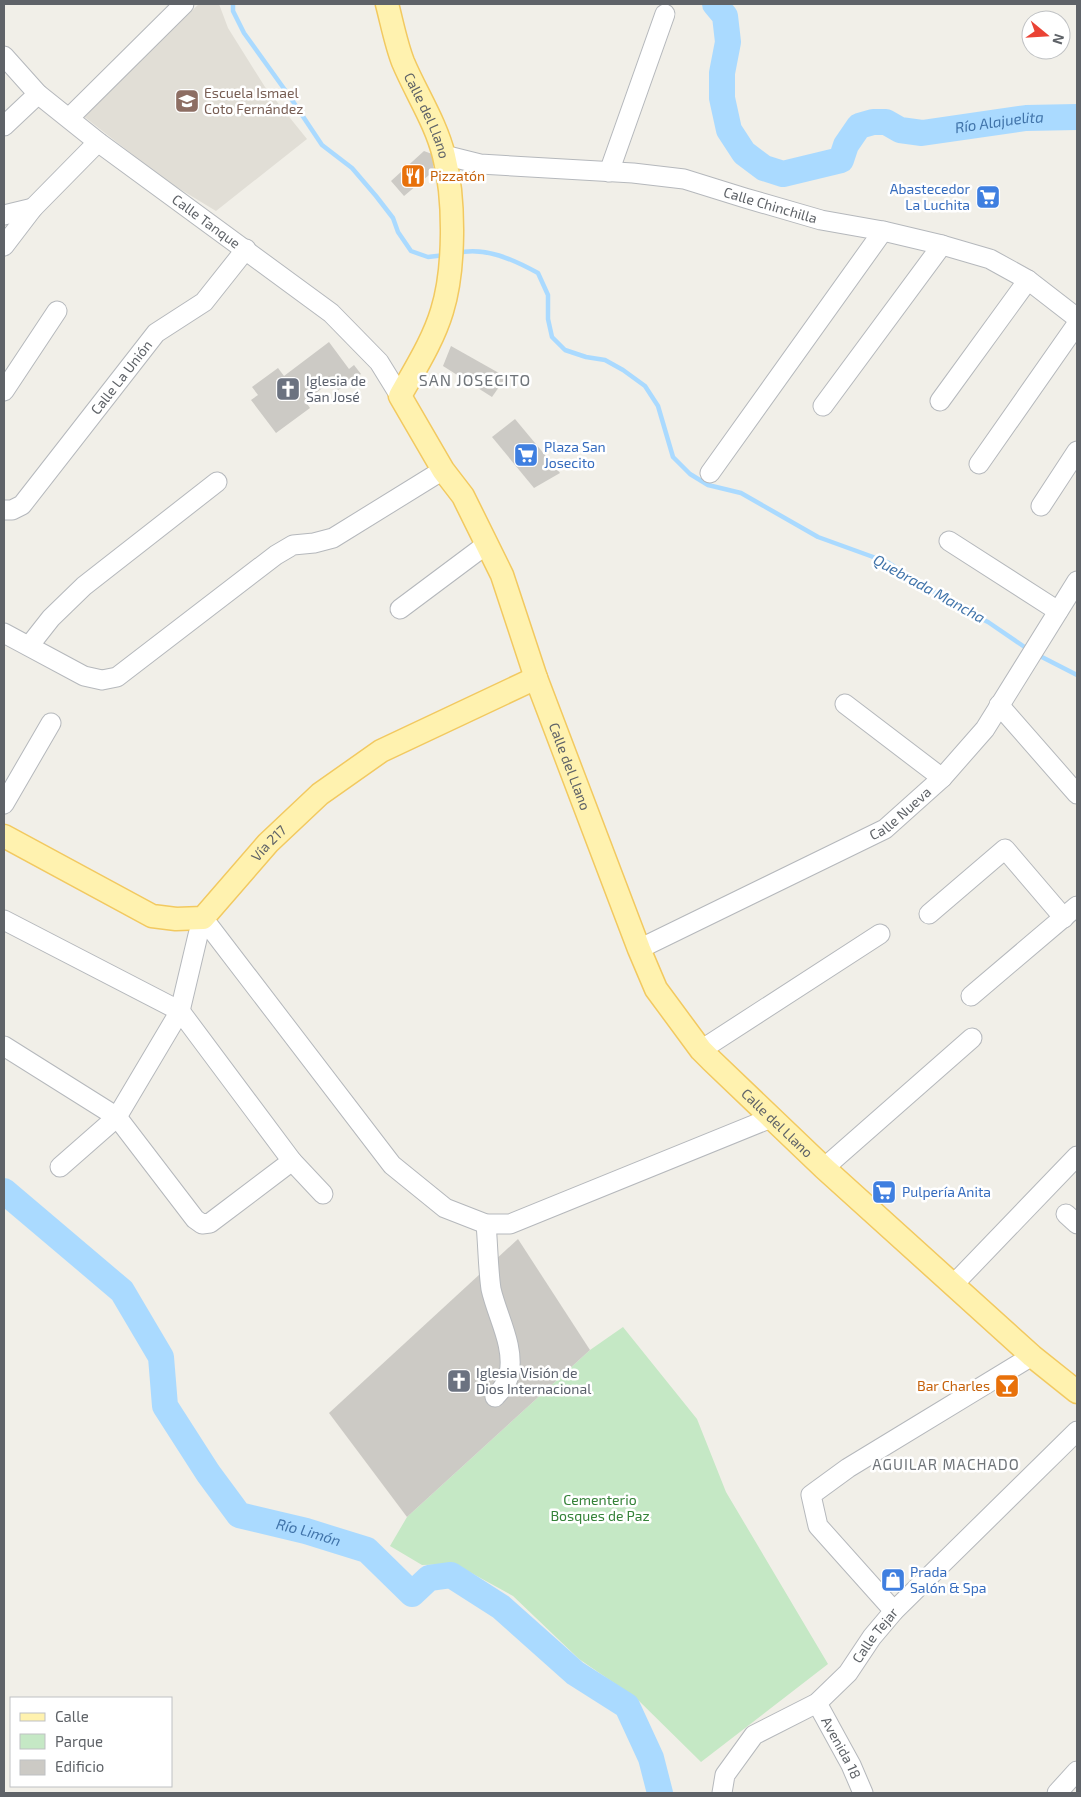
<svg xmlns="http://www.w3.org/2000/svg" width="1081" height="1797" viewBox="0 0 1081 1797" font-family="'Exo 2',sans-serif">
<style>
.education{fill:#e1ded6}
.green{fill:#c5e8c5}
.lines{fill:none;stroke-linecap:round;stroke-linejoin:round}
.stream{stroke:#aadaff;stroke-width:4.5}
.river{stroke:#aadaff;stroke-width:26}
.building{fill:#cccac5}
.minor-casing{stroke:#b5b8bc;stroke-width:21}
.major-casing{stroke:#f2c960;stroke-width:25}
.minor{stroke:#fff;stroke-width:19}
.major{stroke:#fff2af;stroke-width:22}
.labels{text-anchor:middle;stroke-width:5;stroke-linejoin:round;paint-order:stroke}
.education-label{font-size:14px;fill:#785e54;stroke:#fff;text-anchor:start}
.street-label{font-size:14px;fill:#5f6368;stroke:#fff}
.food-label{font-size:14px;fill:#c56008;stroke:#fff;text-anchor:start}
.shop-label{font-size:14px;fill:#366cbe;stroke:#fff;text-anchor:start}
.worship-label{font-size:14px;fill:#5b616d;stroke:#fff;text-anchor:start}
.park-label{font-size:14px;fill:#348238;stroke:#fff}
.water-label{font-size:15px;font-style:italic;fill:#4174aa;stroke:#fff}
.neighbourhood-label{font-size:15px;letter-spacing:1px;fill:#70757a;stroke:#fff}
.quarter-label{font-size:16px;letter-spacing:1px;fill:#70757a;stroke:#fff}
</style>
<rect width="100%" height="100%" fill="#f1efe8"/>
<path class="education" d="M199 4H219L228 28 265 87 307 139 216 211 165 180 82 115Z"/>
<path class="green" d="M623 1327 697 1419 726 1492 828 1664 701 1762 636 1698 579 1659 513 1596 455 1564 422 1565 390 1546 407 1517 590 1350Z"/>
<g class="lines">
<g class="stream">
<path d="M233 4V11L244 33 290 97 322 145 352 168 376 196 393 218 398 232 411 251 428 257 445 255"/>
<path d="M457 253C485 246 514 260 538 273L548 295V319L552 337 565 350 586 357 605 360 623 370 645 386 658 406 673 457 690 474 708 485 741 493 818 537 887 562 957 607 988 622 1029 650"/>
<path d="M1036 654 1077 675"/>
</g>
<g class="river">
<path id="s1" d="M715 4 725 16 728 42 722 73V98L729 130 744 153 764 168 783 174 841 160 846 145 859 126 873 122H886L900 130 922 133 1026 118 1077 117"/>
<path id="s2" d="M4 1191 122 1291 161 1357 165 1406 208 1473 239 1515 306 1531 367 1550 412 1594 429 1578 451 1575 501 1607 575 1673 627 1706 651 1758 660 1793"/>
</g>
</g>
<g class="building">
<path d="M424 151 440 157 433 166 435 170 404 196 391 181Z"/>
<path d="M329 342 349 369 354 365 361 374 338 390 332 381 305 401 310 408 276 433 251 400 258 395 252 387 278 368 284 376Z"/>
<path d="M451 346 506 377 492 397 443 366Z"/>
<path d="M515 419 560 473 534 488 492 437Z"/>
<path d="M518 1239 590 1350 407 1517 329 1413Z"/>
</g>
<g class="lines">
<defs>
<g id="minor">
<path id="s3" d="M4 56 38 94 98 142 331 313 379 362 400 396"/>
<path d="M69 118 184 4"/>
<path d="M4 126 38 94"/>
<path id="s4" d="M444 155 480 164 633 173 684 179 745 198 821 220 883 231 942 245 990 259 1028 280 1077 318"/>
<path d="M609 172 665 14"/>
<path d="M4 215 33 208"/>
<path d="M4 246 33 208 98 142"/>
<path d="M4 391 57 311"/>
<path d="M940 401 1028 280"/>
<path d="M823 406 942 245"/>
<path d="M979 464 1077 324"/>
<path d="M710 473 883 231"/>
<path d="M1041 506 1077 451"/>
<path id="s5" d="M4 510H12L22 505 156 333 204 302 246 249"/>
<path d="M949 541 1058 611"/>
<path d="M400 609 487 544"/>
<path d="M4 633 84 676 102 680 117 677 276 555 293 545 314 543 333 538 443 470"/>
<path d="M29 646 51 618 84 586 217 482"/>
<path d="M845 704 942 778"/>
<path d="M999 705 1077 794"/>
<path d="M4 804 51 723"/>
<path d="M929 914 1005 849 1064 918"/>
<path d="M203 918 392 1165 445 1208 486 1224H510L771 1118"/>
<path d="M4 920 180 1011 292 1161 323 1194"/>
<path id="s6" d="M639 949 885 829 942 778 985 729 1077 581"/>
<path d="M971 996 1077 906"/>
<path d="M4 1046 117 1117 195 1219 202 1224 210 1223 292 1161"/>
<path d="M701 1050 880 934"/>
<path d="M60 1167 117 1117 180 1011 198 935 203 918"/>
<path d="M824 1168 972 1038"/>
<path d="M1066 1214 1077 1224"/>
<path d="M486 1224C488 1245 488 1268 491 1289 497 1316 515 1346 509 1374 508 1383 501 1390 495 1397"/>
<path d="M953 1285 1077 1156"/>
<path d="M894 1611 818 1526 811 1495 848 1468 1032 1356"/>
<path id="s7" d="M817 1703 851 1765 863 1793"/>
<path id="s8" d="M722 1793 725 1775 754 1735 817 1703 848 1673 872 1637 894 1611 1077 1431"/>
<path d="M1057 1793 1077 1771"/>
</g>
<g id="major">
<path id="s9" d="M387 4C392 23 396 44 403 62 416 93 436 123 444 156 455 199 455 269 442 311 433 341 415 369 400 396L443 470 463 496 502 575 536 678 639 949 656 989 701 1050 711 1060 824 1168 1032 1356 1077 1392"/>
<path id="s10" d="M4 836 152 916 176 919 203 918 268 843 320 794 381 751 536 678"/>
</g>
</defs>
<use href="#minor" class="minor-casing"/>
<use href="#major" class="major-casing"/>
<use href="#minor" class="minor"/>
<use href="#major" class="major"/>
</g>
<defs>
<symbol id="school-square" viewBox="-11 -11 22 22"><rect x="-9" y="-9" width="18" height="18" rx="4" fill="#8d6e63" stroke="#fff"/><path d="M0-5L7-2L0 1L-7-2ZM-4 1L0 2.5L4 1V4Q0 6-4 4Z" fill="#fff"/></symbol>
<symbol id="restaurant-square" viewBox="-11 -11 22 22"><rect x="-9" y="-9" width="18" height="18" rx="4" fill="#e8710a" stroke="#fff"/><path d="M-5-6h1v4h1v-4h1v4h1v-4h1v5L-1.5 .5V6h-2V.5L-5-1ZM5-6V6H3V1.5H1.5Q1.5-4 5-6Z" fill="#fff"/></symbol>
<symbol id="supermarket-square" viewBox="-11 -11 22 22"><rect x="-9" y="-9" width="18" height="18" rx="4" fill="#3f7fe0" stroke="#fff"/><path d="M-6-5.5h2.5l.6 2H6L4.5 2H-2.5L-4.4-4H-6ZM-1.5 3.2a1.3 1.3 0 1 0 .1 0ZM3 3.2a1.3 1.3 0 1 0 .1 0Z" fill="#fff"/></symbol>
<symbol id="church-square" viewBox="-11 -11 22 22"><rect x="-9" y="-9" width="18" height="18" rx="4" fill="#6b7280" stroke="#fff"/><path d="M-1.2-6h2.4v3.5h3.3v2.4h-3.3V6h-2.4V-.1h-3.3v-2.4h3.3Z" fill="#fff"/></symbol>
<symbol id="bar-square" viewBox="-11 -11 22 22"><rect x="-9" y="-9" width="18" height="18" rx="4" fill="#e8710a" stroke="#fff"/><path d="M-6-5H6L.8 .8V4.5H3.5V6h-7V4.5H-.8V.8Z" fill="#fff"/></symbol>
<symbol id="shop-square" viewBox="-11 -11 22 22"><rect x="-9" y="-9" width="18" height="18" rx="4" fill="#3f7fe0" stroke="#fff"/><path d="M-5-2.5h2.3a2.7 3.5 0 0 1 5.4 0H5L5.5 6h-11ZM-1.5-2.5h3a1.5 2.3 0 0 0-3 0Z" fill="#fff"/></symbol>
</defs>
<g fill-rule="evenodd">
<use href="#school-square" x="173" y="87" width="28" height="28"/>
<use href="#restaurant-square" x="399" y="162" width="28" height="28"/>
<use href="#supermarket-square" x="974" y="183" width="28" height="28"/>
<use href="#church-square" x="274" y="375" width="28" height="28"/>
<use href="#supermarket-square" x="512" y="441" width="28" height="28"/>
<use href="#supermarket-square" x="870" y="1178" width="28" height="28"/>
<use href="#church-square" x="445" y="1367" width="28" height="28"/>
<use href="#bar-square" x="993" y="1372" width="28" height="28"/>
<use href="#shop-square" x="879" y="1566" width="28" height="28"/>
</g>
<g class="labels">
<g class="education-label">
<text x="204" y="98">Escuela Ismael<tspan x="204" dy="16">Coto Fernández</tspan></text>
</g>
<g class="street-label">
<text dy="5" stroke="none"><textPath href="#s9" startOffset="119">Calle del Llano</textPath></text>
<text dy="5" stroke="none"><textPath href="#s4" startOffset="332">Calle Chinchilla</textPath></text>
<text dy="5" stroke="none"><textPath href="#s3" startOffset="262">Calle Tanque</textPath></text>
<text dy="5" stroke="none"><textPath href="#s5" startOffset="181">Calle La Unión</textPath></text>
<text dy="5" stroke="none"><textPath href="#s9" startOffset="824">Calle del Llano</textPath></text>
<text dy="5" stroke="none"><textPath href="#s6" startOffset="295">Calle Nueva</textPath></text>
<text dy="5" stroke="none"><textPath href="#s10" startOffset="319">Vía 217</textPath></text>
<text dy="5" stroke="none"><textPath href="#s9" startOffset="1244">Calle del Llano</textPath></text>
<text dy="5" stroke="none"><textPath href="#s8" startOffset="228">Calle Tejar</textPath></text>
<text dy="5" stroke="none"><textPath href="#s7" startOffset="51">Avenida 18</textPath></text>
</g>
<g class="food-label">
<text x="430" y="181">Pizzatón</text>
<text x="990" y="1391" text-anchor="end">Bar Charles</text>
</g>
<g class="shop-label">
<text x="970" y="194" text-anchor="end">Abastecedor<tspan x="970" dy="16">La Luchita</tspan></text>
<text x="544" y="452">Plaza San<tspan x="544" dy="16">Josecito</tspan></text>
<text x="902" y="1197">Pulpería Anita</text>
<text x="910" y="1577">Prada<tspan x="910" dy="16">Salón &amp; Spa</tspan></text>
</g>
<g class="worship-label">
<text x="306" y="386">Iglesia de<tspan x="306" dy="16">San José</tspan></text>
<text x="476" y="1378">Iglesia Visión de<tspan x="476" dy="16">Dios Internacional</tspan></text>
</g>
<g class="park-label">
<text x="600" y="1505">Cementerio<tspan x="600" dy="16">Bosques de Paz</tspan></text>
</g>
<g class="water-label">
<text dy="5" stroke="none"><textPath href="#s1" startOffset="446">Río Alajuelita</textPath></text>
<text transform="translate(929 589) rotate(29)" y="5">Quebrada Mancha</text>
<text dy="5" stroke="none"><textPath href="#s2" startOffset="484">Río Limón</textPath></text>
</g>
<g class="neighbourhood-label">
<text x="946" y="1470">AGUILAR MACHADO</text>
</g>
<g class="quarter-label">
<text x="475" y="386">SAN JOSECITO</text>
</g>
</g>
<rect width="1081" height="1797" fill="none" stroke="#5f6368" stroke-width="10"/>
<rect x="10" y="1697" width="162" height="90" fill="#ffffff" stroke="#bfc1c3"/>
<rect x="20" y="1713" width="25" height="8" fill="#fff2af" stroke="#bfc1c3"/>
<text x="55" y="1722" font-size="15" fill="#5f6368">Calle</text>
<rect x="20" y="1734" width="25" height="15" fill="#c5e8c5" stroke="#bfc1c3"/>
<text x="55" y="1747" font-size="15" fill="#5f6368">Parque</text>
<rect x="20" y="1760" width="25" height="15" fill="#cccac5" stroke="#bfc1c3"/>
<text x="55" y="1772" font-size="15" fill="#5f6368">Edificio</text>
<g transform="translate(1046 35) rotate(108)"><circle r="24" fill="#ffffff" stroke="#bfc1c3"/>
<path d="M0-4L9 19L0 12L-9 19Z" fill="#ea4335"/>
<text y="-8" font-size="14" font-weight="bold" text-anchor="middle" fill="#5f6368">N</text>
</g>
</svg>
